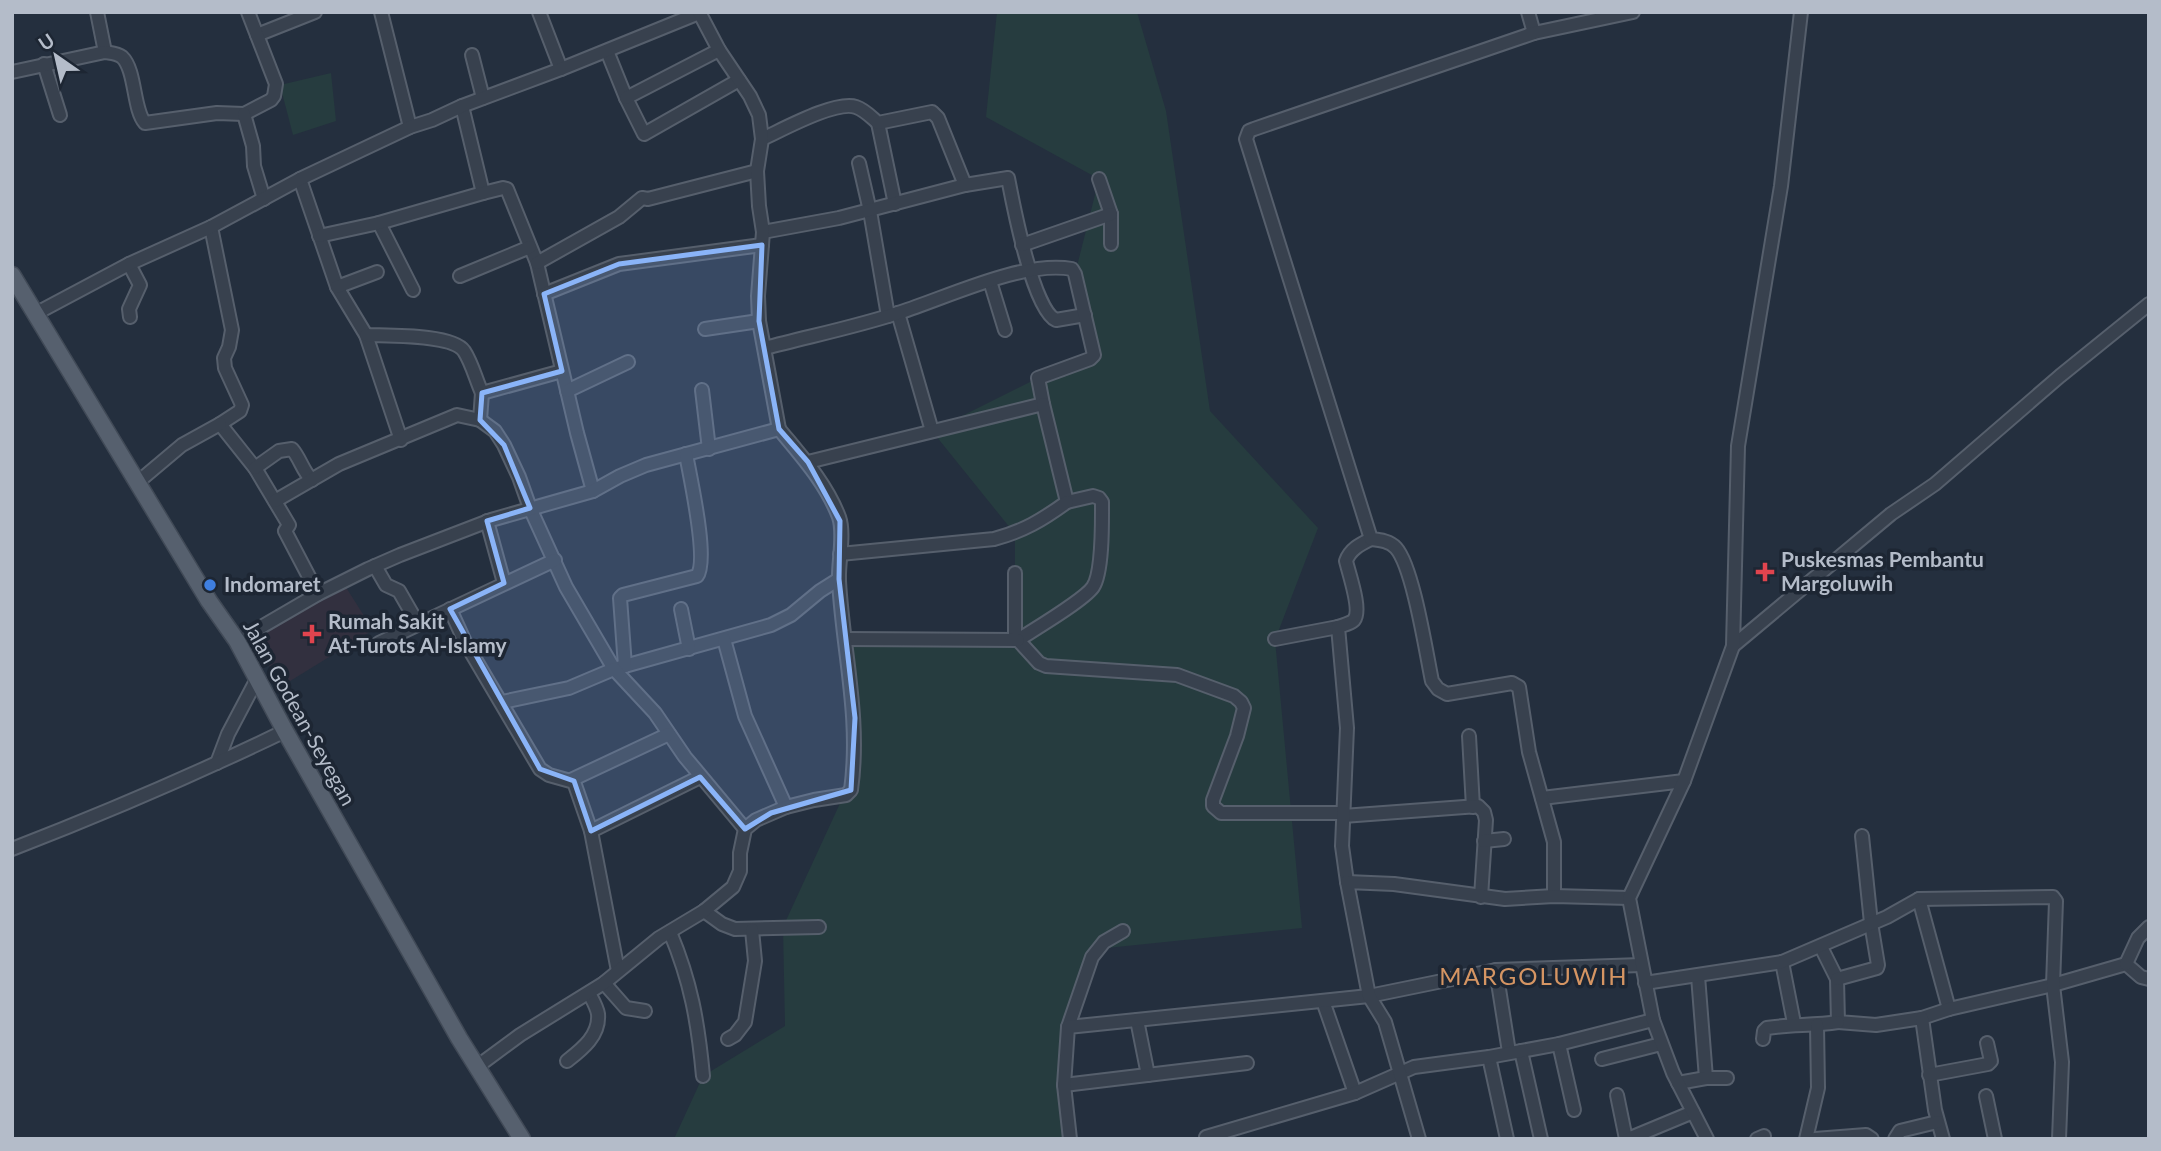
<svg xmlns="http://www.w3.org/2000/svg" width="2161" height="1151" viewBox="0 0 2161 1151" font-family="Lato,sans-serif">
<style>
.medical{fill:#32303f}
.green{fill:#263c3f}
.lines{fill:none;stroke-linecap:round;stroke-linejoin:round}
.minor-casing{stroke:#565f6c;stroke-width:16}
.major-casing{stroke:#414a57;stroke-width:19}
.minor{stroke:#38414e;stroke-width:12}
.major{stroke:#56606e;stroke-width:16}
.marked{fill:#8ab4f8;fill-opacity:0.2;stroke:#8ab4f8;stroke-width:5;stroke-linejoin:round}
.health-dot{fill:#e0444e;stroke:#1d2633;stroke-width:2.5}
.shop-dot{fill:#3f7fe0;stroke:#1d2633;stroke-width:2.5}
.labels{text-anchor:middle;stroke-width:7;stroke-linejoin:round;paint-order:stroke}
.poi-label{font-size:21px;font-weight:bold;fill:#b4bcc9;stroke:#1d2633;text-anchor:start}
.street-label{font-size:21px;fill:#b4bcc9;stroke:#1d2633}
.quarter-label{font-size:24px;letter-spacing:2px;fill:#d59563;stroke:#1d2633}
</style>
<rect width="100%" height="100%" fill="#242f3e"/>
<path class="medical" d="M342 581 373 630 282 686 252 638Z"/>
<g class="green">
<path d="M997 12H1137L1166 111 1210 411 1318 528 1275 640 1302 928 1097 949 1068 1027 1070 1139H674L703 1076 785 1026 783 927 854 773 845 639 1015 640V534L932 431 1038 378 1090 359 1075 274 1099 179 986 117Z"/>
<path d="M331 73 336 121 293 135 280 85Z"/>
</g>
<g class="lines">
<defs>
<g id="minor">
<path d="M97 12 105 52"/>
<path d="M381 12 410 127"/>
<path d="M539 12 561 69"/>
<path d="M1528 12 1534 33"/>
<path d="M257 35 315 12"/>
<path d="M607 51 626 98 644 134 739 80"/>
<path d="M472 55 483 98"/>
<path d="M44 64 60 115"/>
<path d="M12 72 105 52C110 53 117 53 122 57 136 70 133 110 145 123L217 113 244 114 271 100 274 96 276 84 248 12"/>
<path d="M626 98 719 50"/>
<path d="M462 106 483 193"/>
<path d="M244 114 253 146 254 166 264 199"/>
<path d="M878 123 895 204"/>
<path d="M762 139C782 130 836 100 856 107 865 110 871 117 878 123L932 112 938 118 965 185"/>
<path d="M859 163 870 211 888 316"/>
<path d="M300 179 337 287 366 335 401 440"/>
<path d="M1099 179 1111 214V244"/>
<path d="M379 223 413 290"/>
<path d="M211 227 232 330 229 347 224 358 225 368 242 405 240 411 220 424 255 468 289 525 285 531 318 594"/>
<path d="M763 232 839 218 965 185 1008 178C1013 204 1033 310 1056 320L1085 315"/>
<path d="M319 236 379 223 483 193 503 188 507 189 537 263 577 433 593 491"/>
<path d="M1022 245 1111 214"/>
<path d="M537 263 619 217 642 198 648 199 757 171"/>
<path d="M129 264 140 285 129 309 130 317"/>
<path d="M460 276 530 247"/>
<path d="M990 281 1005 330"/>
<path d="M337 287 377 272"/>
<path d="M544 294 619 264 762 245"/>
<path d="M898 313 932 431"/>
<path d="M35 314 129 264 211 227 300 179 410 127 432 120 462 106 561 69 699 13"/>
<path d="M705 329 759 321"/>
<path d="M366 335C387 336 452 334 464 351 472 363 476 380 482 393L562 371"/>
<path d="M765 348C810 336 856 327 901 312 948 297 1024 260 1072 269L1075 274 1094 355 1090 359 1038 378 1043 404 808 462"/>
<path d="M702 390 709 449"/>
<path d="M567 391 628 362"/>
<path d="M1043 404 1067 502 1093 496 1099 498 1102 502C1102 520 1103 572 1093 587 1084 600 1035 629 1018 640L1039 663 1046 666 1177 675 1234 696 1241 702 1244 708 1237 736 1213 800V806L1221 813H1343"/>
<path d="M480 420 482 393"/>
<path d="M255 468 279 451 292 449C300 458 303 472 312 480"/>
<path d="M138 482 182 445 220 424"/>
<path d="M275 501 339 464 457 415 480 420 495 431 504 445 519 477 530 508 566 587 614 669 771 625 791 615 820 591 839 579"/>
<path d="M487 521 504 583"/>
<path d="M840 554 994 539C1024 531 1042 520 1067 502"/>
<path d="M375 566 386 585 399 591 418 624"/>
<path d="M1015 573V640"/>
<path d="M450 609 465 642 540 769 549 775 574 782 591 831 618 971"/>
<path d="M681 609 689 649"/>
<path d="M724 639 745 716 786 807"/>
<path d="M845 639 1018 640"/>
<path d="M1275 639 1338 627"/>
<path d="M237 641 318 594 368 569 400 555 491 520 593 491 620 476 646 465 779 429 759 321 758 296 763 232 759 206 757 171 762 139 759 115 750 96 719 50 699 12"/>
<path d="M379 643 555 560"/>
<path d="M1733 646 1891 514 1935 484 2060 376 2149 304"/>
<path d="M625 666 620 598 623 595 697 576C709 560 690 477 686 454"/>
<path d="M502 702 569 688 614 669 655 713 685 757 745 829"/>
<path d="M1469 736 1473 807"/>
<path d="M217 763 228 734 257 679"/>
<path d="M571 780 669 734"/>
<path d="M1542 798 1684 781"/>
<path d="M1343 816 1478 806 1484 812 1486 820 1481 897"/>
<path d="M591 831 700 777"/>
<path d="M1484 841 1504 839"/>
<path d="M12 849C105 813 196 774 285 731"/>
<path d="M1347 882 1342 846 1347 728 1338 627C1343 625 1350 624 1354 620 1362 610 1349 574 1346 561 1350 549 1361 544 1371 539"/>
<path d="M1554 896V842L1529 752 1519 687 1512 683 1447 694 1438 689 1432 681C1426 652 1413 567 1396 548 1390 541 1380 540 1371 539L1246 139 1249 131 1254 129 1534 33 1633 12"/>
<path d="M1919 899 1949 1009"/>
<path d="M704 911 722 924 735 929 819 927"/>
<path d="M670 932C691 982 698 1022 703 1076"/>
<path d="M1821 947 1837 979 1838 1022 1876 1025 1922 1018 1949 1009 2053 985 2126 964 2141 977 2149 979"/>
<path d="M1782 962 1794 1023"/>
<path d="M2126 964 2138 938 2149 927"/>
<path d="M1496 970 1509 1052"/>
<path d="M1698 976 1706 1078"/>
<path d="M1837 979 1877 968 1878 965 1871 923 1862 836"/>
<path d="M604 983 626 1008 645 1011"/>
<path d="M1645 983 1782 962 1887 917 1919 899 2053 897 2056 901 2053 985 2062 1062 2059 1139"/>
<path d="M1323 1001 1355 1093"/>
<path d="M1922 1018 1935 1110 1943 1139"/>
<path d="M1137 1020 1148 1075"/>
<path d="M1068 1027 1092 957 1104 942 1123 931"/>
<path d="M728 1039 735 1035 745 1022 755 961 752 930"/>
<path d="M1763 1039 1764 1031 1767 1028C1791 1024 1813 1026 1838 1022"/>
<path d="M1559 1044 1574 1110"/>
<path d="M1521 1051 1541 1139"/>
<path d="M1489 1057 1507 1139"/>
<path d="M1602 1059 1661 1044"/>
<path d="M567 1061C581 1050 600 1036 598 1014 597 1007 592 999 589 993"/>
<path d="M478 1066 520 1035 604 983 659 938 704 911 733 887 740 871V853L745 829 756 820 786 807 814 800 846 795 851 790C861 718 843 652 839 581 838 563 845 534 839 517 826 483 802 457 779 429"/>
<path d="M1929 1075 1988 1064 1991 1061 1987 1043"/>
<path d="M1678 1083 1706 1078H1727"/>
<path d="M1064 1085 1247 1063"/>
<path d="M1617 1095 1626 1139"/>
<path d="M1986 1096 1995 1139"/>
<path d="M1070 1139 1064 1085 1068 1027 1369 996 1496 970 1641 965"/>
<path d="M1207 1139 1206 1137 1355 1093 1414 1067 1489 1057 1559 1044 1653 1020"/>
<path d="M1419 1139 1385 1022 1369 996 1347 882 1394 884 1505 899 1554 896 1629 898"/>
<path d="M1628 1139 1693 1112"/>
<path d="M1707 1139 1673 1073 1653 1020 1629 898 1684 781 1733 646 1738 446 1781 186 1801 12"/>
<path d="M1757 1139 1764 1136"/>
<path d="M1806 1139 1818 1088 1817 1025"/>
<path d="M1815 1139 1866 1135 1872 1139"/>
<path d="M1895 1139 1900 1131 1937 1122"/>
</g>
<path id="major" d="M12 275 209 601 237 641 285 731 459 1038 522 1139"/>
</defs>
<use href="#minor" class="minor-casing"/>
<use href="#major" class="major-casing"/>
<use href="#minor" class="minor"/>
<use href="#major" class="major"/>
</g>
<path class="marked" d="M762 245 759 321 779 429 808 462 840 521 839 579 855 718 851 790 771 813 745 829 700 777 591 831 574 781 540 769 450 609 504 583 487 521 530 508 504 445 480 420 482 393 562 371 544 294 619 264Z"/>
<g class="health-dot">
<path d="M1761.5 561.5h7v7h7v7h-7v7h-7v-7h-7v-7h7z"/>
<path d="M308.5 623.5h7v7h7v7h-7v7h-7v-7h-7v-7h7z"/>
</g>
<circle class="shop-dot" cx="210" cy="585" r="7"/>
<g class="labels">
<g class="poi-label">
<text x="1781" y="567">Puskesmas Pembantu<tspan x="1781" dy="24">Margoluwih</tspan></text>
<text x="224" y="592">Indomaret</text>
<text x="328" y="629">Rumah Sakit<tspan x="328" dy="24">At-Turots Al-Islamy</tspan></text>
</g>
<g class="street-label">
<text transform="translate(299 713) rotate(61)" y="7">Jalan Godean-Seyegan</text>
</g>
<g class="quarter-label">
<text x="1534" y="985">MARGOLUWIH</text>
</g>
</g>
<rect width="2161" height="1151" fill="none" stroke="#b4bcc9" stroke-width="28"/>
<g transform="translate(56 56) rotate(326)" stroke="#1d2633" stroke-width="5" paint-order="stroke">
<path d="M0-5L12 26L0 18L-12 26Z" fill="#b4bcc9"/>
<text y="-10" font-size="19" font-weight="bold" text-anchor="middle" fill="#b4bcc9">U</text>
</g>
</svg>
